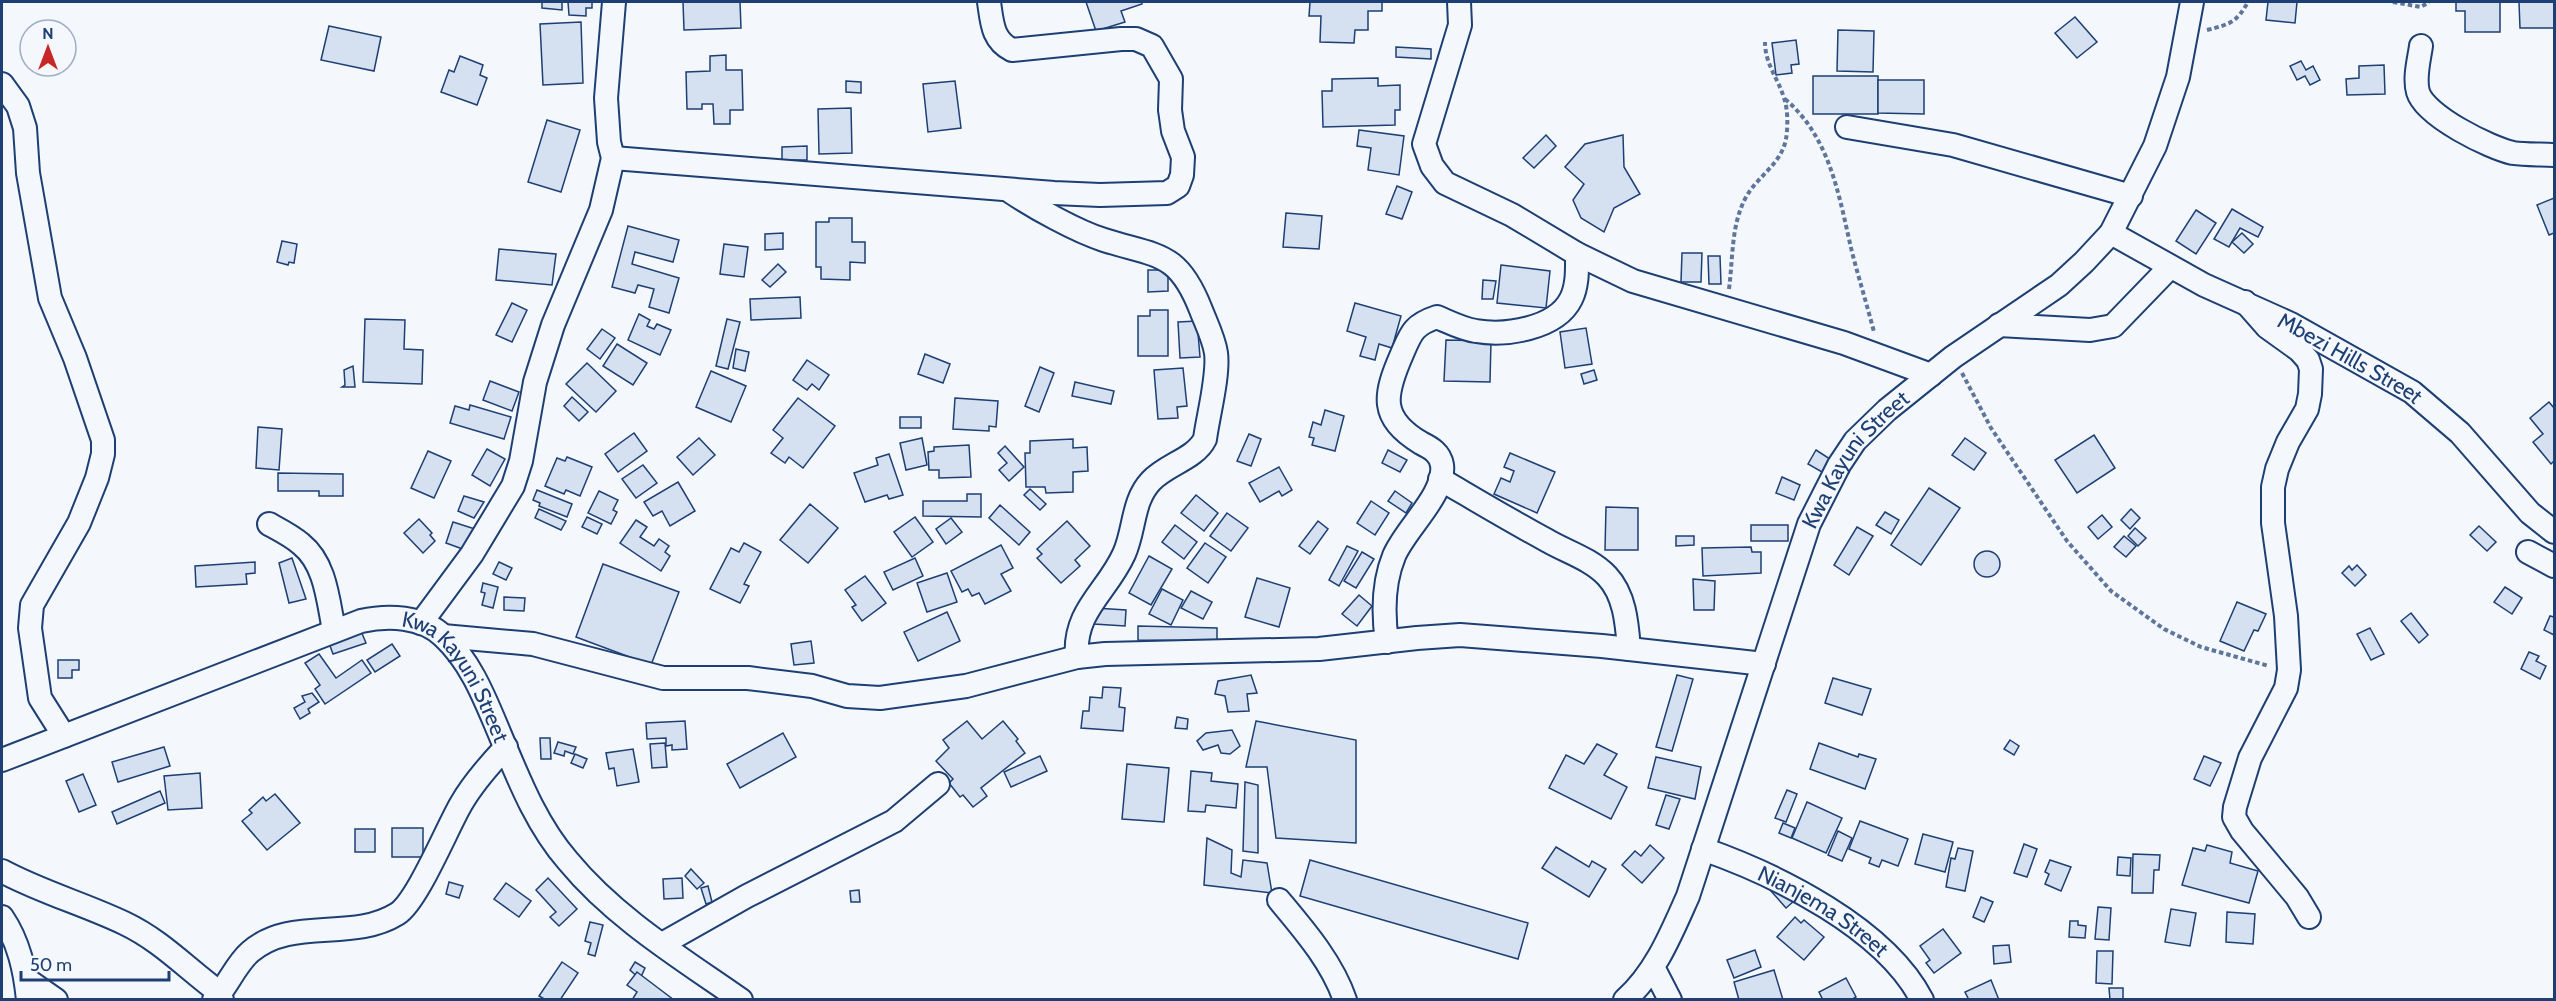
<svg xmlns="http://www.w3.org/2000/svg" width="2556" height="1001" viewBox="0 0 2556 1001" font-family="Cabin,sans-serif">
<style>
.building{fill:#d5e0f0;stroke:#1d3f73;stroke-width:1.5}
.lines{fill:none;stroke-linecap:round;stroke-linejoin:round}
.minor-casing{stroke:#1d3f73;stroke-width:26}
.path{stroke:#5e769c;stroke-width:4;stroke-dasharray:4.5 3;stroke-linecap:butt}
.minor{stroke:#f4f7fb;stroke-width:22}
.labels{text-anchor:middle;stroke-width:4.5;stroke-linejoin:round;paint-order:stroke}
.street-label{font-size:22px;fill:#1d3f73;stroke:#f4f7fb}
</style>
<rect width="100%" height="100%" fill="#f4f7fb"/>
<g class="building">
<path d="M542 2H562V10L542 8Z"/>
<path d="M568 2H592V8H586V16L569 15Z"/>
<path d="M683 2H740L741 28 684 30Z"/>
<path d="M1086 2H1142V4L1121 11 1125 22 1096 31Z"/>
<path d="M1310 2H1382V11H1368V30H1355L1354 43 1320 42 1321 16H1309Z"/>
<path d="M2268 2H2297L2295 23 2266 20Z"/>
<path d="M2456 2H2500V32H2465V11H2456Z"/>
<path d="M2519 2H2554V28H2520Z"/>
<path d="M2075 17 2097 42 2077 58 2055 33Z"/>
<path d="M581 22 583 83 543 85 540 24Z"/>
<path d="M329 26 381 37 374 71 321 60Z"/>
<path d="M1838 30 1874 31 1873 72 1837 71Z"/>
<path d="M1796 40 1799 64 1791 65 1792 73 1776 75 1772 43Z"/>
<path d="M1396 47 1431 49V59L1396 57Z"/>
<path d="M726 55V70H742L743 110H730V124H714L713 104H702V109H687L686 72 710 71V56Z"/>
<path d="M460 56 483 65 480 75 487 78 477 105 441 92 449 70 454 72Z"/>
<path d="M2301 61 2306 70 2313 66 2320 80 2310 85 2305 76 2297 80 2290 66Z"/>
<path d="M2384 65 2385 94 2347 95 2346 79 2359 78V66Z"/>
<rect x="1813" y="76" width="65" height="38"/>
<path d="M1378 78V86L1400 85V110H1395V125L1323 127 1322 91H1332V79Z"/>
<path d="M1878 80H1924V114L1878 113Z"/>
<path d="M846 81 861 82V93L846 92Z"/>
<path d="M955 81 961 128 928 132 923 84Z"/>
<path d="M851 108 852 153 819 154 818 109Z"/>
<path d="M547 120 580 130 561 192 528 182Z"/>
<path d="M1359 130 1404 136 1399 175 1368 170 1371 148 1357 146Z"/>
<path d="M1546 135 1556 146 1534 168 1523 158Z"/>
<path d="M1623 135 1624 167 1640 194 1614 208 1604 232 1581 218 1573 200 1584 184 1565 167 1585 144Z"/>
<path d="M807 146V160H782V147Z"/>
<path d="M1397 186 1412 192 1402 219 1386 214Z"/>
<path d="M2554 198V233L2549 235 2537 205Z"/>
<path d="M2232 209 2263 227 2258 237 2240 228 2229 247 2214 239Z"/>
<path d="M2196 210 2216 223 2196 254 2176 241Z"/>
<path d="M1286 213 1322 216 1319 249 1283 247Z"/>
<path d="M829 218H852V242H865V263L850 262V280L821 279V267H816V222H829Z"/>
<path d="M628 226 679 240 673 262 635 252 632 264 679 278 669 313 649 307 654 289 638 285 635 293 612 287Z"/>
<path d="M783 233V249L765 250V234Z"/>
<path d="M2242 233 2253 244 2244 253 2232 242Z"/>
<path d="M282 241 297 244 294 263 289 262 288 265 277 262Z"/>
<path d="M724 244 748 247 744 277 720 274Z"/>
<path d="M499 249 556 254 552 285 496 280Z"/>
<path d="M1682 253H1702L1701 282H1681Z"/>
<path d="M1708 256H1720L1721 284H1709Z"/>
<path d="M778 264 786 272 770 287 762 280Z"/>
<path d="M1501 265 1550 271 1546 308 1497 303Z"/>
<path d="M1148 270H1168V291L1148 292Z"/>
<path d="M1483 280 1496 281 1493 299H1482Z"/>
<path d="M800 297 801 318 751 320 750 299Z"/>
<path d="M512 303 527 310 512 342 496 335Z"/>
<path d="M1355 303 1401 316 1392 348 1379 344 1375 360 1360 356 1366 337 1347 331Z"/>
<path d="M1150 310H1168V356H1138V316H1150Z"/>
<path d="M639 314 650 320 647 326 654 329 657 324 671 330 660 355 628 340Z"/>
<path d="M365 319 405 320 404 349 423 350 422 384 363 382Z"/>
<path d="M727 319 740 322 728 369 716 366Z"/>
<path d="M1197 321 1200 357 1180 358 1178 322Z"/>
<path d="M1586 328 1592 364 1565 368 1560 332Z"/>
<path d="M602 329 615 338 600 359 587 349Z"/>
<path d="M1446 340 1491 341 1490 382 1444 381Z"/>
<path d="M617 344 647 363 633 385 603 366Z"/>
<path d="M736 349 749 352 745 371 733 368Z"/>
<path d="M925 354 950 364 943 383 918 374Z"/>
<path d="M807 360 829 375 819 390 812 384 807 390 793 380Z"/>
<path d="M587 363 616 391 596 412 566 384Z"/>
<path d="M353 366 355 387H342L345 385 344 370Z"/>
<path d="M1040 367 1054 373 1039 412 1025 406Z"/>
<path d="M1183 368 1187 406 1177 407 1178 418 1158 419 1154 370Z"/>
<path d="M1594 370 1597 380 1584 384 1581 374Z"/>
<path d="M711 371 746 386 731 422 696 407Z"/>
<path d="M490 381 519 392 512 411 483 400Z"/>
<path d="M1075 382 1114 391 1111 404 1072 396Z"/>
<path d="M572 397 588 412 579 421 564 406Z"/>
<path d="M798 398 835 426 803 468 789 457 785 463 771 453 783 438 773 430Z"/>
<path d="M955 398 998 401 996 427 989 426V431L953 429Z"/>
<path d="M2549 402 2554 408V461L2551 464 2533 442 2543 434 2530 418Z"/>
<path d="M470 405 511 417 504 439 450 423 455 406 469 410Z"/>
<path d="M1325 410 1344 416 1335 451 1312 445 1314 438 1309 437 1313 422 1321 425Z"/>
<rect x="900" y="417" width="21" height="11"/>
<path d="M258 427 282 429 279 470 256 468Z"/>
<path d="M634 433 647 451 618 472 605 454Z"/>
<path d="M1249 434 1261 439 1251 466 1237 461Z"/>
<path d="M2094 435 2115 468 2077 493 2055 460Z"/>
<path d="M699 438 715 455 693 475 677 457Z"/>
<path d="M922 438 927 465 906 470 900 443Z"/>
<path d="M1965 438 1986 453 1974 470 1952 455Z"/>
<path d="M1073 439V448L1087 447 1088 471 1073 472V492L1046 493 1045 487H1026L1025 453H1030V441Z"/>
<path d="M969 445 971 477 939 478V470H929L928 452 934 451V447Z"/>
<path d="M1005 446 1024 467 1009 481 999 470 1007 463 998 453Z"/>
<path d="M487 449 505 459 490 486 472 475Z"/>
<path d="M1388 450 1407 460 1400 472 1382 463Z"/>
<path d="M1816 450 1830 459 1822 472 1808 464Z"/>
<path d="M428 451 451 461 434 498 411 488Z"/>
<path d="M1510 453 1555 472 1537 513 1494 494 1501 478 1510 482 1514 471 1504 467Z"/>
<path d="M889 454 903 495 889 499 887 495 865 502 854 473 878 465 876 458Z"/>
<path d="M567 457 592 467 580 496 566 490 564 494 545 486 557 458 565 461Z"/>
<path d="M643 465 657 483 636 498 622 479Z"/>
<path d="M1279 467 1292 490 1282 496 1279 491 1260 502 1249 483Z"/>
<path d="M278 473 343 474V496H319V491H278Z"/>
<path d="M1782 477 1800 485 1794 500 1776 493Z"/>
<path d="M678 482 695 511 670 526 662 511 653 516 644 502Z"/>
<path d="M1929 488 1960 508 1921 565 1891 545Z"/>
<path d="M1030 489 1046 504 1040 510 1024 495Z"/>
<path d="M537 490 572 504 567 517 539 506 540 503 533 500Z"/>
<path d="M599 491 618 500 613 510 617 512 611 524 588 513Z"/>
<path d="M1395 491 1412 503 1406 513 1388 501Z"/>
<path d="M967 494H981V517L923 516V501H967Z"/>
<path d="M1196 495 1218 513 1204 531 1181 513Z"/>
<path d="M464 496 484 502 474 518 458 511Z"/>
<path d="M1371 501 1389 513 1375 535 1357 523Z"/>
<path d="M810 504 838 528 808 563 780 540Z"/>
<path d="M1000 505 1030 532 1019 545 989 518Z"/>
<path d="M1606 507 1638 508V550H1605Z"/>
<path d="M539 509 566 521 561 530 535 518Z"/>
<path d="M2131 509 2140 518 2130 529 2121 520Z"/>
<path d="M1885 512 1899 520 1891 534 1876 525Z"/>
<path d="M1227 513 1248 528 1231 551 1210 536Z"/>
<path d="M2102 515 2112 527 2098 539 2088 527Z"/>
<path d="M587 517 602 524 597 534 582 527Z"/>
<path d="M915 517 933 542 912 557 894 532Z"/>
<path d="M951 518 962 532 946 544 936 529Z"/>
<path d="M419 519 432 533 430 535 435 541 423 553 404 533Z"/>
<path d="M636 520 647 527 640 537 654 546 659 539 669 546 665 552 670 556 661 571 620 543Z"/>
<path d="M1067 521 1090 546 1075 560 1080 566 1061 583 1037 558 1042 554 1037 549Z"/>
<path d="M1318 521 1328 529 1310 554 1299 546Z"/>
<path d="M453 522 475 529 468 551 446 543Z"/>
<path d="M1175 525 1197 542 1184 559 1162 542Z"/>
<rect x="1751" y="525" width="37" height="16"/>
<path d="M2479 526 2496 542 2487 551 2470 535Z"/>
<path d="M1857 527 1873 536 1849 575 1834 565Z"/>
<path d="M2135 528 2146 538 2138 546 2128 536Z"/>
<path d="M1676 536H1694V545L1676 546Z"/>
<path d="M2124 536 2136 546 2126 557 2114 547Z"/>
<path d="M744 543 761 552 744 584 749 586 740 603 710 589 731 548 739 552Z"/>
<path d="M1205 543 1226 557 1208 583 1187 568Z"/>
<path d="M1001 545 1013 568 1001 574 1011 591 985 604 979 593 972 596 968 589 962 592 951 571Z"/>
<path d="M1347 546 1358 551 1339 586 1329 580Z"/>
<path d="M1751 547 1752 552H1761V573L1703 576 1702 548Z"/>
<circle cx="1987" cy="564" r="13"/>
<path d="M1362 552 1374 559 1356 588 1344 581Z"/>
<path d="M1149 556 1172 569 1151 605 1129 593Z"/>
<path d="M292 558 306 599 289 603 279 563Z"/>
<path d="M915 558 923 576 893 590 884 572Z"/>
<path d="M255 562V573L246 574 247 584 196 587 195 566Z"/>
<path d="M499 562 512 568 506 580 493 574Z"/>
<path d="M603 564 679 592 651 665 576 637Z"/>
<path d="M2357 565 2366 575 2355 586 2342 573 2349 566 2352 570Z"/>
<path d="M947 573 957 602 927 612 917 583Z"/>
<path d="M865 576 886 603 862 621 852 607 856 605 845 590Z"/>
<path d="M1257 578 1290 588 1279 627 1245 617Z"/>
<path d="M1693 579 1715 581 1714 610H1694Z"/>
<path d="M483 583 498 587 493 608 482 605 485 593 481 592Z"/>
<path d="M2505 587 2522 598 2512 614 2494 602Z"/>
<path d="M1162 589 1183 600 1171 625 1149 614Z"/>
<path d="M1191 591 1212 602 1203 619 1181 608Z"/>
<path d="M1359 595 1372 606 1357 626 1342 614Z"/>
<path d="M504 597 525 598 524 611 504 610Z"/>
<path d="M2237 602 2266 614 2258 631 2254 630 2244 651 2220 641Z"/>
<path d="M1095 608 1126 610 1125 626 1094 624Z"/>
<path d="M947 612 960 641 918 661 904 632Z"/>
<path d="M2411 613 2428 635 2419 643 2401 621Z"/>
<path d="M2554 615V635L2544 630 2550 616 2554 617Z"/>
<path d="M1138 626 1217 628V641L1138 640Z"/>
<path d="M2370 628 2384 654 2371 660 2357 634Z"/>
<path d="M361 631 366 643 333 654 329 643Z"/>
<path d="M811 641 814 663 794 665 791 644Z"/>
<path d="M392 644 400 656 375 672 367 660Z"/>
<path d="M2529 652 2539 656 2536 661 2546 666 2540 679 2521 669Z"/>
<path d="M319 654 336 678 362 660 371 673 325 704 315 689 320 685 305 663Z"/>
<path d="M58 660H79V670H72V678H58Z"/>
<path d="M1251 675 1257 693 1247 694 1249 711 1228 712 1225 696 1215 694 1218 681Z"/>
<path d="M1677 675 1693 679 1672 751 1656 747Z"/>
<path d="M1833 678 1871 689 1862 715 1825 703Z"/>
<path d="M1103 687 1121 688 1119 707 1125 708 1123 731 1081 728 1083 711H1089L1090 697 1102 698Z"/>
<path d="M312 693 319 702 308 709 310 713 300 719 294 708 305 702 302 696Z"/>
<path d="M1177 717 1188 719 1187 729 1175 728Z"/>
<path d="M685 721 687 749 672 750V745L666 746V738L647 739 646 723Z"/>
<path d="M967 721 982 739 1003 721 1018 739 1016 741 1025 753 981 788 987 796 973 807 963 795 960 797 949 783 953 779 936 761 949 748 943 740Z"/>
<path d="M1256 721 1356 740V843L1276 838 1267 767H1246Z"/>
<path d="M1232 730 1240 746 1230 754 1221 753 1218 745 1203 750 1197 741 1206 733Z"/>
<path d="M783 733 796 757 740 788 727 764Z"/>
<path d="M540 738H550L551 759H541Z"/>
<path d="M2010 740 2019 746 2014 755 2004 749Z"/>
<path d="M558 742 576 747 573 754 565 751 564 756 554 753Z"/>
<path d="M665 743 667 767 652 768 650 744Z"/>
<path d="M1819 743 1858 757 1859 754 1876 759 1865 789 1810 769Z"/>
<path d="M1597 744 1617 754 1604 775 1627 787 1611 819 1549 788 1566 755 1584 764Z"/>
<path d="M164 747 170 766 118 782 112 762Z"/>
<path d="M633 749 639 782 617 786 614 768 609 769 606 753Z"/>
<path d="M575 754 587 759 583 768 571 763Z"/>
<path d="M1040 756 1047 771 1011 787 1004 772Z"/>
<path d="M2204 756 2221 763 2210 786 2194 779Z"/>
<path d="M1656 757 1701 767 1695 799 1648 788Z"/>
<path d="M1127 764 1169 768 1164 822 1122 819Z"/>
<path d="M1191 771 1212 773 1211 781 1238 784 1236 808 1206 805 1205 812 1188 811Z"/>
<path d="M200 773 202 808 168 810 164 776Z"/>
<path d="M83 774 96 805 79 812 66 781Z"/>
<path d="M1245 782 1258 785V853L1243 851Z"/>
<path d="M1787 790 1797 794 1786 822 1775 818Z"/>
<path d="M160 791 165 803 117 824 112 812Z"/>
<path d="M275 794 300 823 267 850 242 821 252 813 249 810 263 797 266 801Z"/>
<path d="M1666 795 1680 799 1669 829 1656 825Z"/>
<path d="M1807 802 1842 818 1826 853 1792 838Z"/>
<path d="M1860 821 1908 839 1898 866 1882 860 1879 867 1869 863 1871 858 1849 849Z"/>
<path d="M1783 823 1795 828 1791 838 1779 833Z"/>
<rect x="392" y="828" width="31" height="29"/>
<rect x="355" y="829" width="20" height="23"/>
<path d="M1838 831 1852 838 1842 861 1828 855Z"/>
<path d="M1923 834 1953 842 1945 872 1915 864Z"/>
<path d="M1207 838 1232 850 1231 873 1241 877 1243 860 1267 863 1272 893 1204 885Z"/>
<path d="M2024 844 2037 849 2027 877 2014 873Z"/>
<path d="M1650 845 1664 858 1642 883 1622 865 1635 851 1641 856Z"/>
<path d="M2207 845 2232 852 2230 863 2258 871 2249 903 2182 885 2193 848 2205 851Z"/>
<path d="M1556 847 1589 867 1592 861 1606 869 1589 897 1542 868Z"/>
<path d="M1958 848 1973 851 1965 891 1946 887 1951 858 1955 859Z"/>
<path d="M2133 854 2160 855 2159 870H2154L2153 893H2132Z"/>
<path d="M2118 857 2131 858 2130 876 2117 875Z"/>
<path d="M1310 860 1528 923 1518 959 1300 896Z"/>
<path d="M2050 860 2071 867 2061 891 2045 884 2049 874 2045 872Z"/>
<path d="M691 869 704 883 697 889 685 876Z"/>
<path d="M548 878 577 909 559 926 550 917 556 912 536 890Z"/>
<path d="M682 878 683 898 664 899 663 879Z"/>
<path d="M449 882 463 886 459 898 446 894Z"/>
<path d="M506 883 531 901 519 917 494 899Z"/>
<path d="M1778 884 1794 901 1786 908 1771 891Z"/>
<path d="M708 886 712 902 706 904 701 888Z"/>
<path d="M859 890 860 902H851L850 891Z"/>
<path d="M1981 897 1993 902 1984 922 1973 917Z"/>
<path d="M2098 907 2111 908 2109 940 2095 939Z"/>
<path d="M2171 909 2196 913 2190 946 2165 942Z"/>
<path d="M2227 912 2255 914 2253 944 2226 942Z"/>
<path d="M1795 917 1801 923 1804 920 1824 937 1804 960 1777 937Z"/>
<path d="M2070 921H2078V925L2086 926 2085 938 2069 937Z"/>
<path d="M590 922 603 925 595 956 588 954 591 943 585 941Z"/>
<path d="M1943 929 1961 953 1934 973 1926 963 1930 960 1920 946Z"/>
<path d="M2009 945 2011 962 1994 964 1993 946Z"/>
<path d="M1755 950 1761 967 1734 978 1727 960Z"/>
<path d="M2097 951H2113L2112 984 2096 983Z"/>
<path d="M562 962 578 973 560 1000H546L539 996Z"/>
<path d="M635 962 645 968 640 979 630 970Z"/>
<path d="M1774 970 1783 1000H1739L1734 982Z"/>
<path d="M637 972 674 1000H632L637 992 627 985Z"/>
<path d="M1846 978 1856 997 1851 1000H1823L1819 992Z"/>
<path d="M1991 980 1999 1000H1969L1965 992Z"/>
<path d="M2109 988H2123V1000H2110Z"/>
</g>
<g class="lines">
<defs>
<g id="minor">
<path d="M1459 2 1460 25 1424 144 1432 166 1445 183 1512 215 1577 254 1633 281 1844 343 1931 375"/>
<path d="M2421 46C2419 60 2414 78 2418 92 2425 116 2490 148 2513 153 2526 155 2541 154 2554 155"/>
<path d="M2 84 18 106 25 128 28 173 50 298 75 358 103 440V454L97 478 79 523 32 605 30 628 40 698 64 736"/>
<path d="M1847 127 1953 145 2131 196"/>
<path d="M613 158 1054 193 1100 195 1167 193 1178 186 1182 175 1183 157 1173 131 1170 110 1171 79 1152 46 1136 39H1121L1012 50C992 40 992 22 989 2"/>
<path d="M1011 192C1035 208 1076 231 1104 240 1158 257 1178 251 1201 310 1206 323 1214 339 1216 353 1219 375 1208 416 1205 439 1195 459 1167 464 1151 481 1132 501 1135 530 1124 554 1107 592 1073 611 1077 657"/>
<path id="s1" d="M2111 233 2204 285 2291 324 2412 392 2460 433 2530 513 2554 532"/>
<path d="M2245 302 2267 327 2299 350 2308 360 2311 369 2310 394 2307 409 2288 442 2277 469 2273 487V523L2286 616 2289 670 2286 688 2250 758 2235 807 2234 817 2242 831 2297 897 2309 917"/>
<path d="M1999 325 2090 330 2113 326 2170 267"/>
<path d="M1440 479C1476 500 1511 521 1548 541 1567 552 1591 559 1607 576 1625 595 1627 624 1629 649"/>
<path d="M269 524C280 530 292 536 301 544 326 564 328 601 334 630"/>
<path d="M2528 552 2554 566"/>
<path d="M421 623 472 554 513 486 521 461 535 382 553 325 601 210 613 158 609 142 606 98 614 2"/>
<path d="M443 636 533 644 663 678H748L812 686 847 696 880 698 966 686 1077 657 1105 654 1319 649 1417 638 1460 635 1602 646 1764 664"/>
<path d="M1387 642C1383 614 1383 583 1394 556 1405 529 1446 494 1442 465 1440 453 1431 448 1421 443 1379 418 1384 395 1402 354 1411 333 1413 325 1437 317 1449 322 1462 329 1476 331 1505 336 1556 329 1571 299 1578 285 1577 268 1577 254"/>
<path id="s2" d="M2 760 361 621C388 615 422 616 443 636 469 660 483 694 496 725 516 772 534 822 568 861 615 918 681 958 741 1000"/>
<path id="s3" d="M1703 849C1777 875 1885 928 1922 1000"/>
<path d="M2 871C41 892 84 904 124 923 162 941 187 969 220 993L222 1000"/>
<path d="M1279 900C1304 930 1332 962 1345 1000"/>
<path d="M2 917C19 942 25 970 28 1000"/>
<path d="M662 944 747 896 894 821 938 784"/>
<path d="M1653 967 1670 1000"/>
<path d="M26 979 56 1000"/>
<path d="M214 1000C228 986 235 965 250 952 291 916 352 942 397 914 417 902 447 828 461 804 473 783 489 765 506 747"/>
<path id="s4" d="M1625 1000C1656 972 1671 934 1688 896L1809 524 1839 465 1855 441 1887 410 1953 357 2059 285 2084 262 2111 233 2155 146 2178 77 2192 2"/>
</g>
</defs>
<use href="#minor" class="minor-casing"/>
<g class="path">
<path d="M2393 2 2421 7 2429 2"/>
<path d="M2207 30C2230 24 2236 23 2248 2"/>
<path d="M1785 99C1831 138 1839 197 1852 252 1859 279 1867 305 1874 332"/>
<path d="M1729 289C1733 259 1731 226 1745 199 1756 177 1781 165 1786 139 1788 127 1788 109 1784 98 1778 78 1765 64 1765 42"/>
<path d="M1962 373 1991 428 2067 541 2111 591 2164 629 2201 647 2269 666"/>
</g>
<use href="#minor" class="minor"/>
</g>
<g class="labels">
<g class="street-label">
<text dy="8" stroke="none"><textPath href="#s1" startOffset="270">Mbezi Hills Street</textPath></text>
<text dy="8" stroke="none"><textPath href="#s4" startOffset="594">Kwa Kayuni Street</textPath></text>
<text dy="8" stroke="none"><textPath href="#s2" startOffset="510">Kwa Kayuni Street</textPath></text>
<text dy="8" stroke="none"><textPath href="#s3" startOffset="136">Nianjema Street</textPath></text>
</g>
</g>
<rect width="2556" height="1001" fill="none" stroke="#1d3f73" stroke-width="6"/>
<g transform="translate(48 48)"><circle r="28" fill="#f4f7fb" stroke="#9eadc5" stroke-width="1.5"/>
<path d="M0-4.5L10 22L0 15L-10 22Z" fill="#c62828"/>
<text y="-9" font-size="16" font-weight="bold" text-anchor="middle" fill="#1d3f73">N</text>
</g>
<path d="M21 971v9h148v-9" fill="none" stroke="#1d3f73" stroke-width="3"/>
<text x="30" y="971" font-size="18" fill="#1d3f73" stroke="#f4f7fb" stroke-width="4.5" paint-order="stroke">50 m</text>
</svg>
